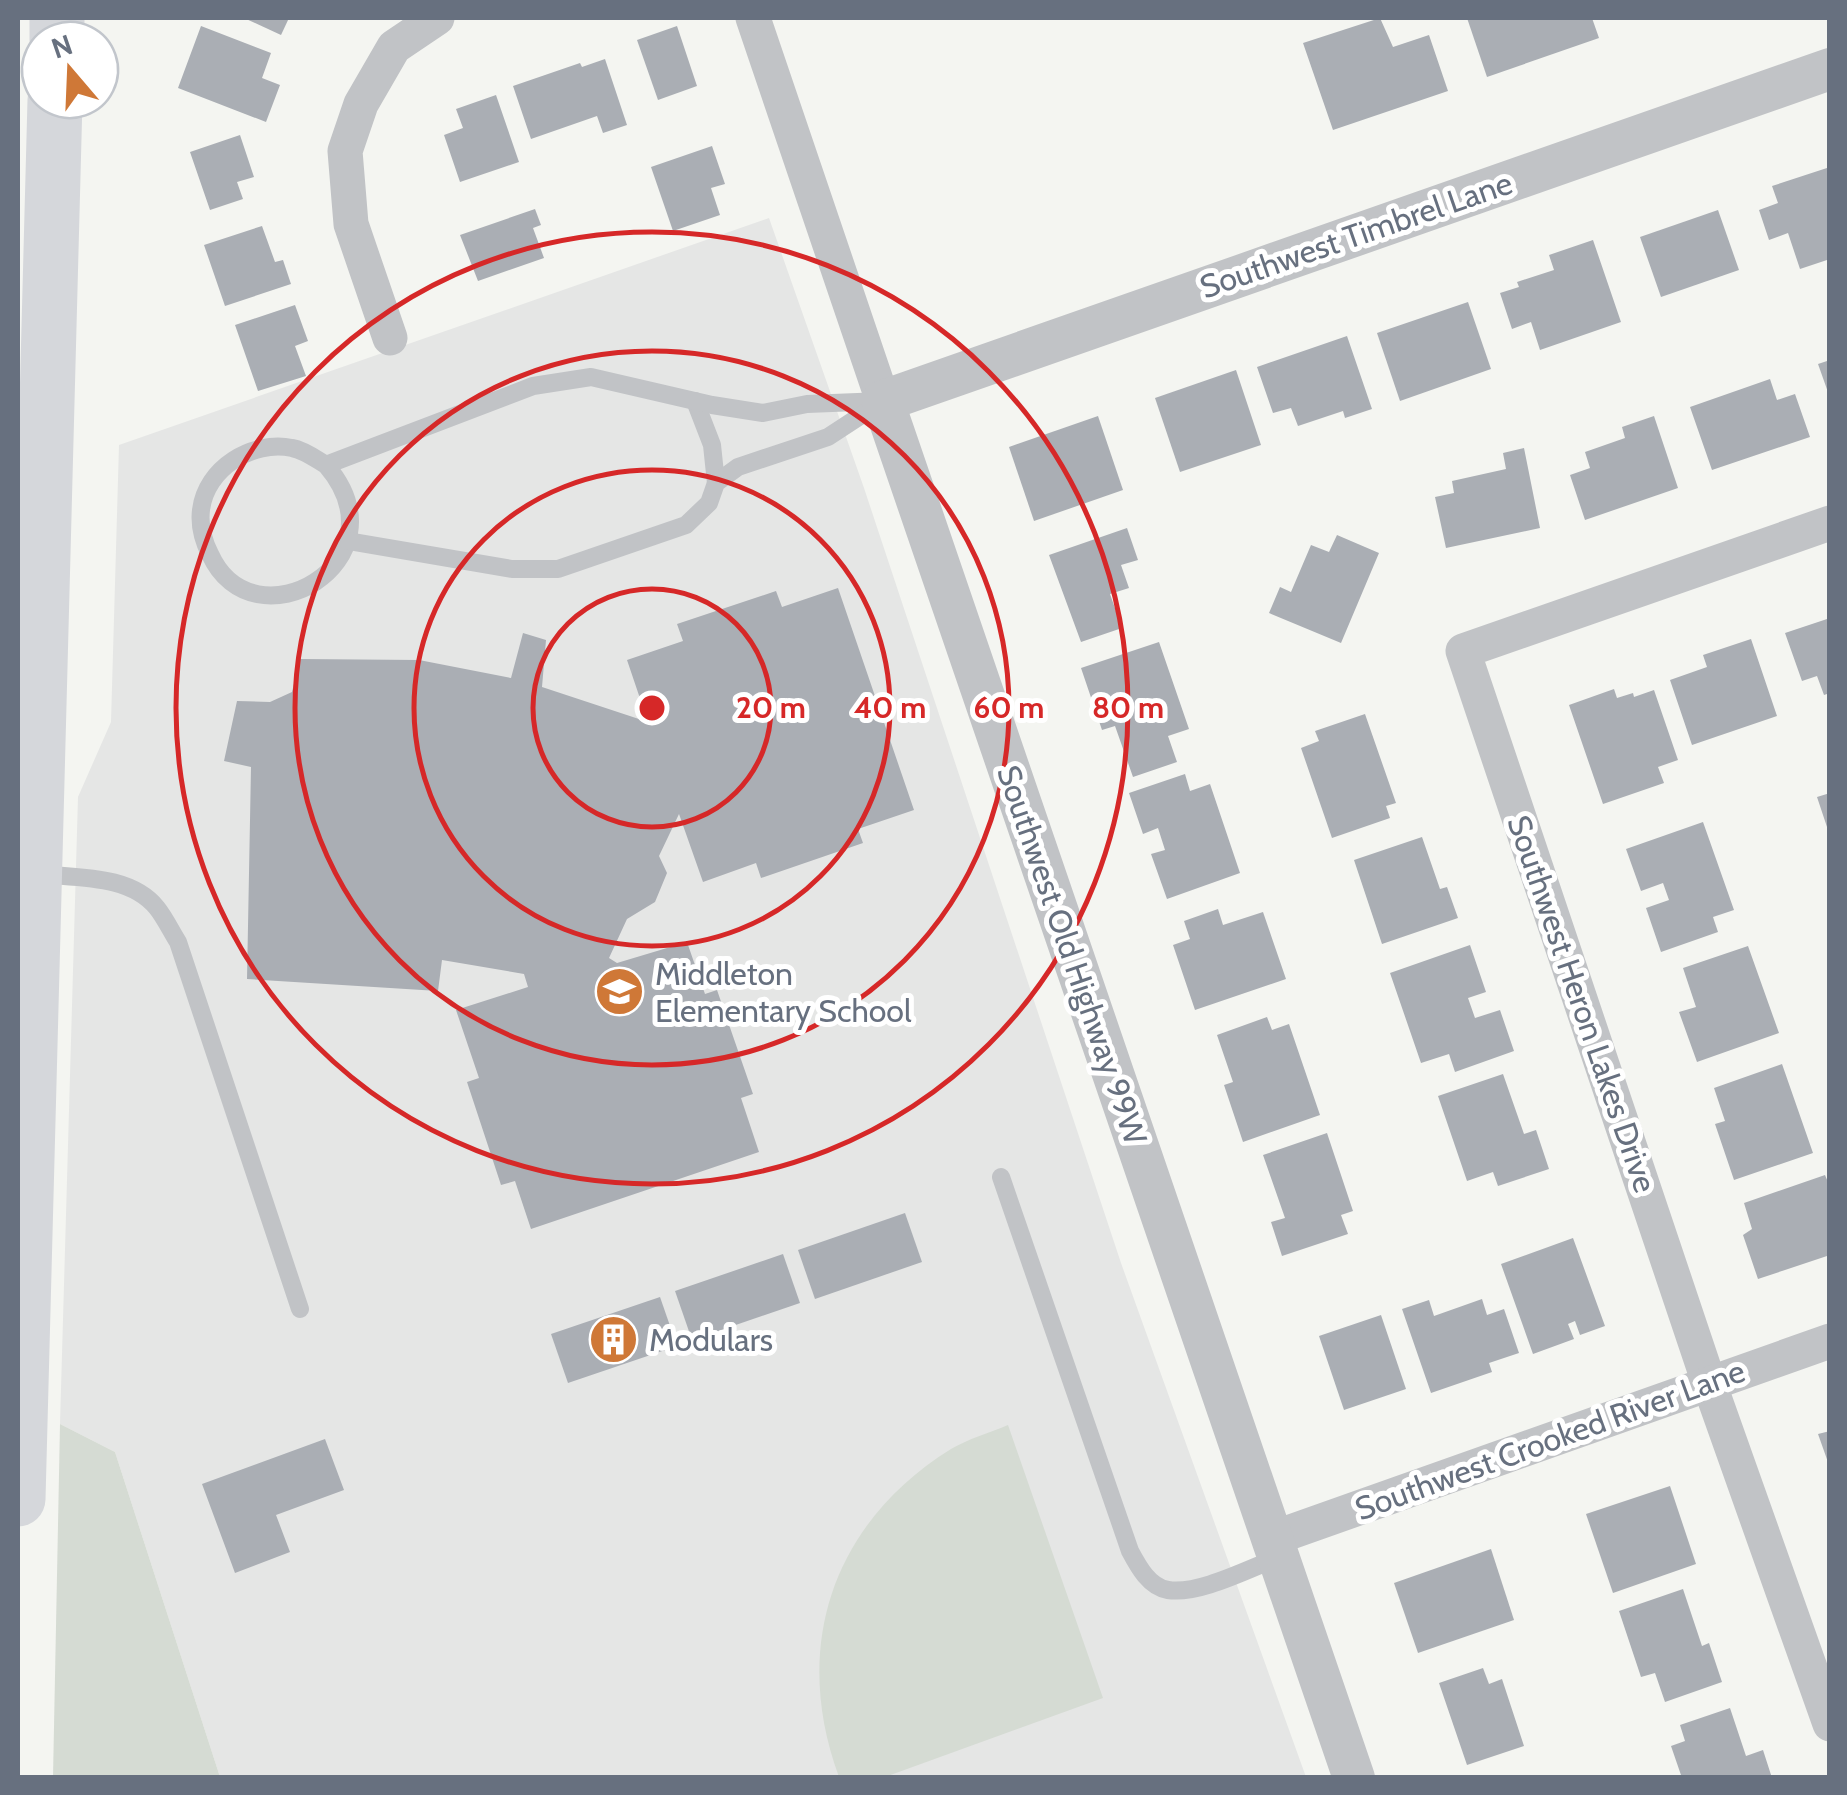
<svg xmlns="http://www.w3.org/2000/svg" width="1847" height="1795" viewBox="0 0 1847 1795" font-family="Cabin,sans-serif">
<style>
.built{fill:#e5e6e5}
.green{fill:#d5dbd3}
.building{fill:#aaaeb4}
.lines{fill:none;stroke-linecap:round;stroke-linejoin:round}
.service{stroke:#c1c3c6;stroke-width:18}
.minor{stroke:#c1c3c6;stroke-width:35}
.tertiary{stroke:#c1c3c6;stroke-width:42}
.trunk{stroke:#d5d7db;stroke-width:55}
.ring{fill:none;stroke:#d62828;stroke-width:5}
.labels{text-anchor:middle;stroke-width:10;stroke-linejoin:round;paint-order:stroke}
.street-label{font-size:32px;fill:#67707f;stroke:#fff}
.poi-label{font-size:32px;fill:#67707f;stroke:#fff;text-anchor:start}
.centre{fill:#d62828;stroke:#fff;stroke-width:5}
.ring-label{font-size:30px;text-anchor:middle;font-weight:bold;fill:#d62828;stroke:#fff;stroke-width:10;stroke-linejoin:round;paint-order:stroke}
</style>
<rect width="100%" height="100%" fill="#f4f5f1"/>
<path class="built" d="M769 218 864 488 1121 1263 1306 1777H220L115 1452 60 1424 78 797 111 722 119 445Z"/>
<g class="green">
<path d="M60 1424 115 1452 220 1777H53Z"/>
<path d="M1008 1425 1103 1698 885 1777H839C791 1647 832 1523 951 1449 968 1439 989 1433 1008 1425Z"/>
</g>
<g class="building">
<path d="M244 18H289L281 35Z"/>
<path d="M1380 18 1393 47 1429 35 1448 91 1333 130 1303 43Z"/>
<path d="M1467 18H1592L1599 38 1487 77Z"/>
<path d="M201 26 271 53 262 78 280 85 266 122 178 88Z"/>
<path d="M677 26 697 86 658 100 637 40Z"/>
<path d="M605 59 627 125 603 133 597 116 531 139 513 86 580 63 582 67Z"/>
<path d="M496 95 519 162 460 182 444 135 463 128 456 109Z"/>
<path d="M240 135 254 177 237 182 243 199 210 210 190 152Z"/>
<path d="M712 146 725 184 711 188 720 215 673 231 651 167Z"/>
<path d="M1830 167V259L1800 269 1788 233 1769 240 1759 210 1778 203 1772 186Z"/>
<path d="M535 209 541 225 533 228 544 258 478 281 460 235Z"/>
<path d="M1718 210 1739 270 1661 297 1640 237Z"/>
<path d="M262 226 275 262 283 260 291 284 225 306 204 245Z"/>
<path d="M1593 240 1621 322 1540 350 1531 322 1512 329 1500 293 1519 287 1517 282 1554 270 1549 255Z"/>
<path d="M1468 302 1491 369 1400 401 1377 333Z"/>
<path d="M295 305 308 341 295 346 306 376 258 391 235 325Z"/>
<path d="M1347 336 1372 409 1345 418 1343 411 1298 426 1291 408 1273 413 1257 367Z"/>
<path d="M1830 360V395H1829L1818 364Z"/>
<path d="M1236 370 1261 445 1180 472 1155 398Z"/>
<path d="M1770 379 1777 400 1795 394 1810 437 1712 470 1690 407Z"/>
<path d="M1098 416 1123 490 1034 521 1009 447Z"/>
<path d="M1654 416 1678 488 1585 520 1570 475 1590 468 1585 452 1625 438 1622 427Z"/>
<path d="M1524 448 1540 528 1446 548 1435 497 1454 493 1452 481 1506 469 1503 453Z"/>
<path d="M1127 528 1138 560 1121 565 1129 588 1110 594 1122 628 1081 642 1049 555Z"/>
<path d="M1337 535 1379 553 1341 643 1269 613 1280 587 1291 592 1311 545 1329 552Z"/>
<path d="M838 588 914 810 858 829 863 843 761 878 756 863 703 882 679 814 659 856 667 873 655 902 627 919 609 958 617 963 687 942 705 994 717 990 753 1094 741 1098 759 1152 531 1229 515 1181 501 1185 467 1082 479 1078 456 1010 528 987 524 974 442 960 438 991 247 979 251 767 224 761 237 701 270 702 292 692 300 659 419 660 511 678 523 633 546 640 542 687 648 722 627 660 683 641 677 624 776 591 782 607Z"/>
<path d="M1830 618V693L1824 695 1817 676 1802 681 1785 633Z"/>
<path d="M1751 639 1777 716 1692 745 1670 680 1707 667 1703 655Z"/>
<path d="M1159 642 1189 729 1168 736 1177 762 1133 777 1115 726 1102 730 1081 668Z"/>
<path d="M1614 689 1617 698 1633 693 1634 697 1654 690 1678 760 1658 767 1664 783 1603 804 1569 705Z"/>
<path d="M1365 714 1396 803 1386 806 1390 818 1332 838 1301 748 1319 741 1315 731Z"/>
<path d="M1185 774 1190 791 1210 784 1240 873 1167 899 1151 854 1165 850 1158 828 1143 834 1129 793Z"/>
<path d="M1830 793V833H1829L1817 797Z"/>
<path d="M1703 822 1734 910 1713 917 1718 932 1661 952 1646 908 1669 900 1663 883 1641 891 1626 849Z"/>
<path d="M1422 837 1440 889 1447 887 1458 918 1382 944 1354 860Z"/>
<path d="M1218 909 1223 925 1263 912 1286 979 1195 1010 1173 945 1190 939 1184 921Z"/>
<path d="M1470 945 1486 992 1468 998 1475 1018 1500 1010 1514 1051 1455 1072 1449 1054 1421 1063 1390 973Z"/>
<path d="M1748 946 1779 1033 1697 1062 1679 1012 1696 1007 1683 968Z"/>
<path d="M1267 1017 1272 1030 1289 1024 1320 1115 1243 1142 1224 1085 1233 1082 1217 1035Z"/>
<path d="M1782 1064 1813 1153 1734 1180 1715 1124 1725 1121 1714 1088Z"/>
<path d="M1503 1074 1524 1134 1536 1130 1549 1169 1498 1186 1493 1172 1467 1181 1438 1096Z"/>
<path d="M1327 1133 1353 1211 1341 1215 1348 1234 1282 1256 1271 1222 1285 1218 1263 1155Z"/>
<path d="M1825 1175 1830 1187V1255L1758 1279 1743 1235 1752 1229 1744 1203Z"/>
<path d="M905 1213 922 1262 815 1299 798 1250Z"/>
<path d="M1573 1238 1605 1326 1580 1335 1575 1321 1568 1324 1574 1339 1533 1354 1501 1264Z"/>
<path d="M783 1254 800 1303 692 1340 675 1291Z"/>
<path d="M660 1297 677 1346 568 1383 551 1334Z"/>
<path d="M1482 1299 1487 1315 1504 1309 1519 1353 1489 1363 1492 1372 1431 1393 1402 1309 1429 1300 1434 1316Z"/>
<path d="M1381 1315 1406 1389 1344 1410 1319 1336Z"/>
<path d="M1830 1431V1464L1829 1465 1818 1434Z"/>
<path d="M325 1439 344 1490 276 1515 290 1552 235 1573 202 1484Z"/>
<path d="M1670 1486 1696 1564 1613 1593 1586 1514Z"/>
<path d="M1491 1549 1514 1620 1418 1653 1394 1583Z"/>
<path d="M1683 1589 1702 1646 1709 1643 1722 1682 1665 1702 1655 1673 1641 1677 1619 1611Z"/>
<path d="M1483 1668 1489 1684 1502 1679 1524 1746 1467 1765 1439 1683Z"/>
<path d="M1730 1708 1746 1756 1763 1750 1772 1778H1682L1671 1746 1685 1741 1680 1725Z"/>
</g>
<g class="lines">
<g class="service">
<path d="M695 401 712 445 716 483"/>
<path d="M326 465C409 562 253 650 210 554 203 540 199 526 201 510 206 468 252 440 292 448 304 450 316 459 326 465L533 386 591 377 712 405 763 413 807 404 883 401"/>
<path d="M348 541 512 569H558L686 525 709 503 716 483 738 467 828 437 883 401"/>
<path d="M40 874C78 878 131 875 157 908 165 918 171 931 178 942L300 1309"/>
<path d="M1001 1177 1130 1551C1138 1566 1149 1587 1168 1590 1198 1595 1248 1569 1277 1558"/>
</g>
<g class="minor">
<path d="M753 18 883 401"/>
<path d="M390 338 351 224 345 151 361 104 394 47 437 18"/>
<path d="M1830 523 1463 651 1709 1383 1830 1724"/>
<path d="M1271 1539 1830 1341"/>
</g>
<path class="tertiary" d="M1354 1778 883 401 1830 69"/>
<g class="trunk">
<path d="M57 40V18"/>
<path d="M18 1499 55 100"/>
</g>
</g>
<g class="ring">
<circle cx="652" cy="708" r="119"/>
<circle cx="652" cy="708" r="238"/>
<circle cx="652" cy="708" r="357"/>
<circle cx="652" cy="708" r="476"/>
</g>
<defs>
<symbol id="school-disc" viewBox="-11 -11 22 22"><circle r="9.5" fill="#cf7837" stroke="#fff"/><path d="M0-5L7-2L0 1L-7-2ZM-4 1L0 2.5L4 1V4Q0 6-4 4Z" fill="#fff"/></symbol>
<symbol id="building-disc" viewBox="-11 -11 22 22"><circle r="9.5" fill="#cf7837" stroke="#fff"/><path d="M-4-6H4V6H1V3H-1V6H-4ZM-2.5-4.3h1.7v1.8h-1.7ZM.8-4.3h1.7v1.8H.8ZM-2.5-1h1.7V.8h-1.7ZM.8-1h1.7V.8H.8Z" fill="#fff"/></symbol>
</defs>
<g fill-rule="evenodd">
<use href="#school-disc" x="592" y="964" width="55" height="55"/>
<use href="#building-disc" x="586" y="1312" width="55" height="55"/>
</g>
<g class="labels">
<g class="street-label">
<text transform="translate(1356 235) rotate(-19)" y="11">Southwest Timbrel Lane</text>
<text transform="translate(1072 955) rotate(71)" y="11">Southwest Old Highway 99W</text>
<text transform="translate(1582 1004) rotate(71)" y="11">Southwest Heron Lakes Drive</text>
<text transform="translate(1550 1440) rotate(-20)" y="11">Southwest Crooked River Lane</text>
</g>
<g class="poi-label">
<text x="655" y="985">Middleton<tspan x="655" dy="37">Elementary School</tspan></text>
<text x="649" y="1351">Modulars</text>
</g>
</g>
<circle cx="652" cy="708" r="15" class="centre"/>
<g class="ring-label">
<text x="771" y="718">20 m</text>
<text x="890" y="718">40 m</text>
<text x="1009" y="718">60 m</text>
<text x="1128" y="718">80 m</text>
</g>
<rect width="1847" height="1795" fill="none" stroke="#67707f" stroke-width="40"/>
<g transform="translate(70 70) rotate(341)"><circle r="48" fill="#ffffff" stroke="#c2c6cc" stroke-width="2.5"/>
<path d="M0-8L18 38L0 25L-18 38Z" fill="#cf7837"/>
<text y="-15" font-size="28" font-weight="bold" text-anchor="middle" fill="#67707f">N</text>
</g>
</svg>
